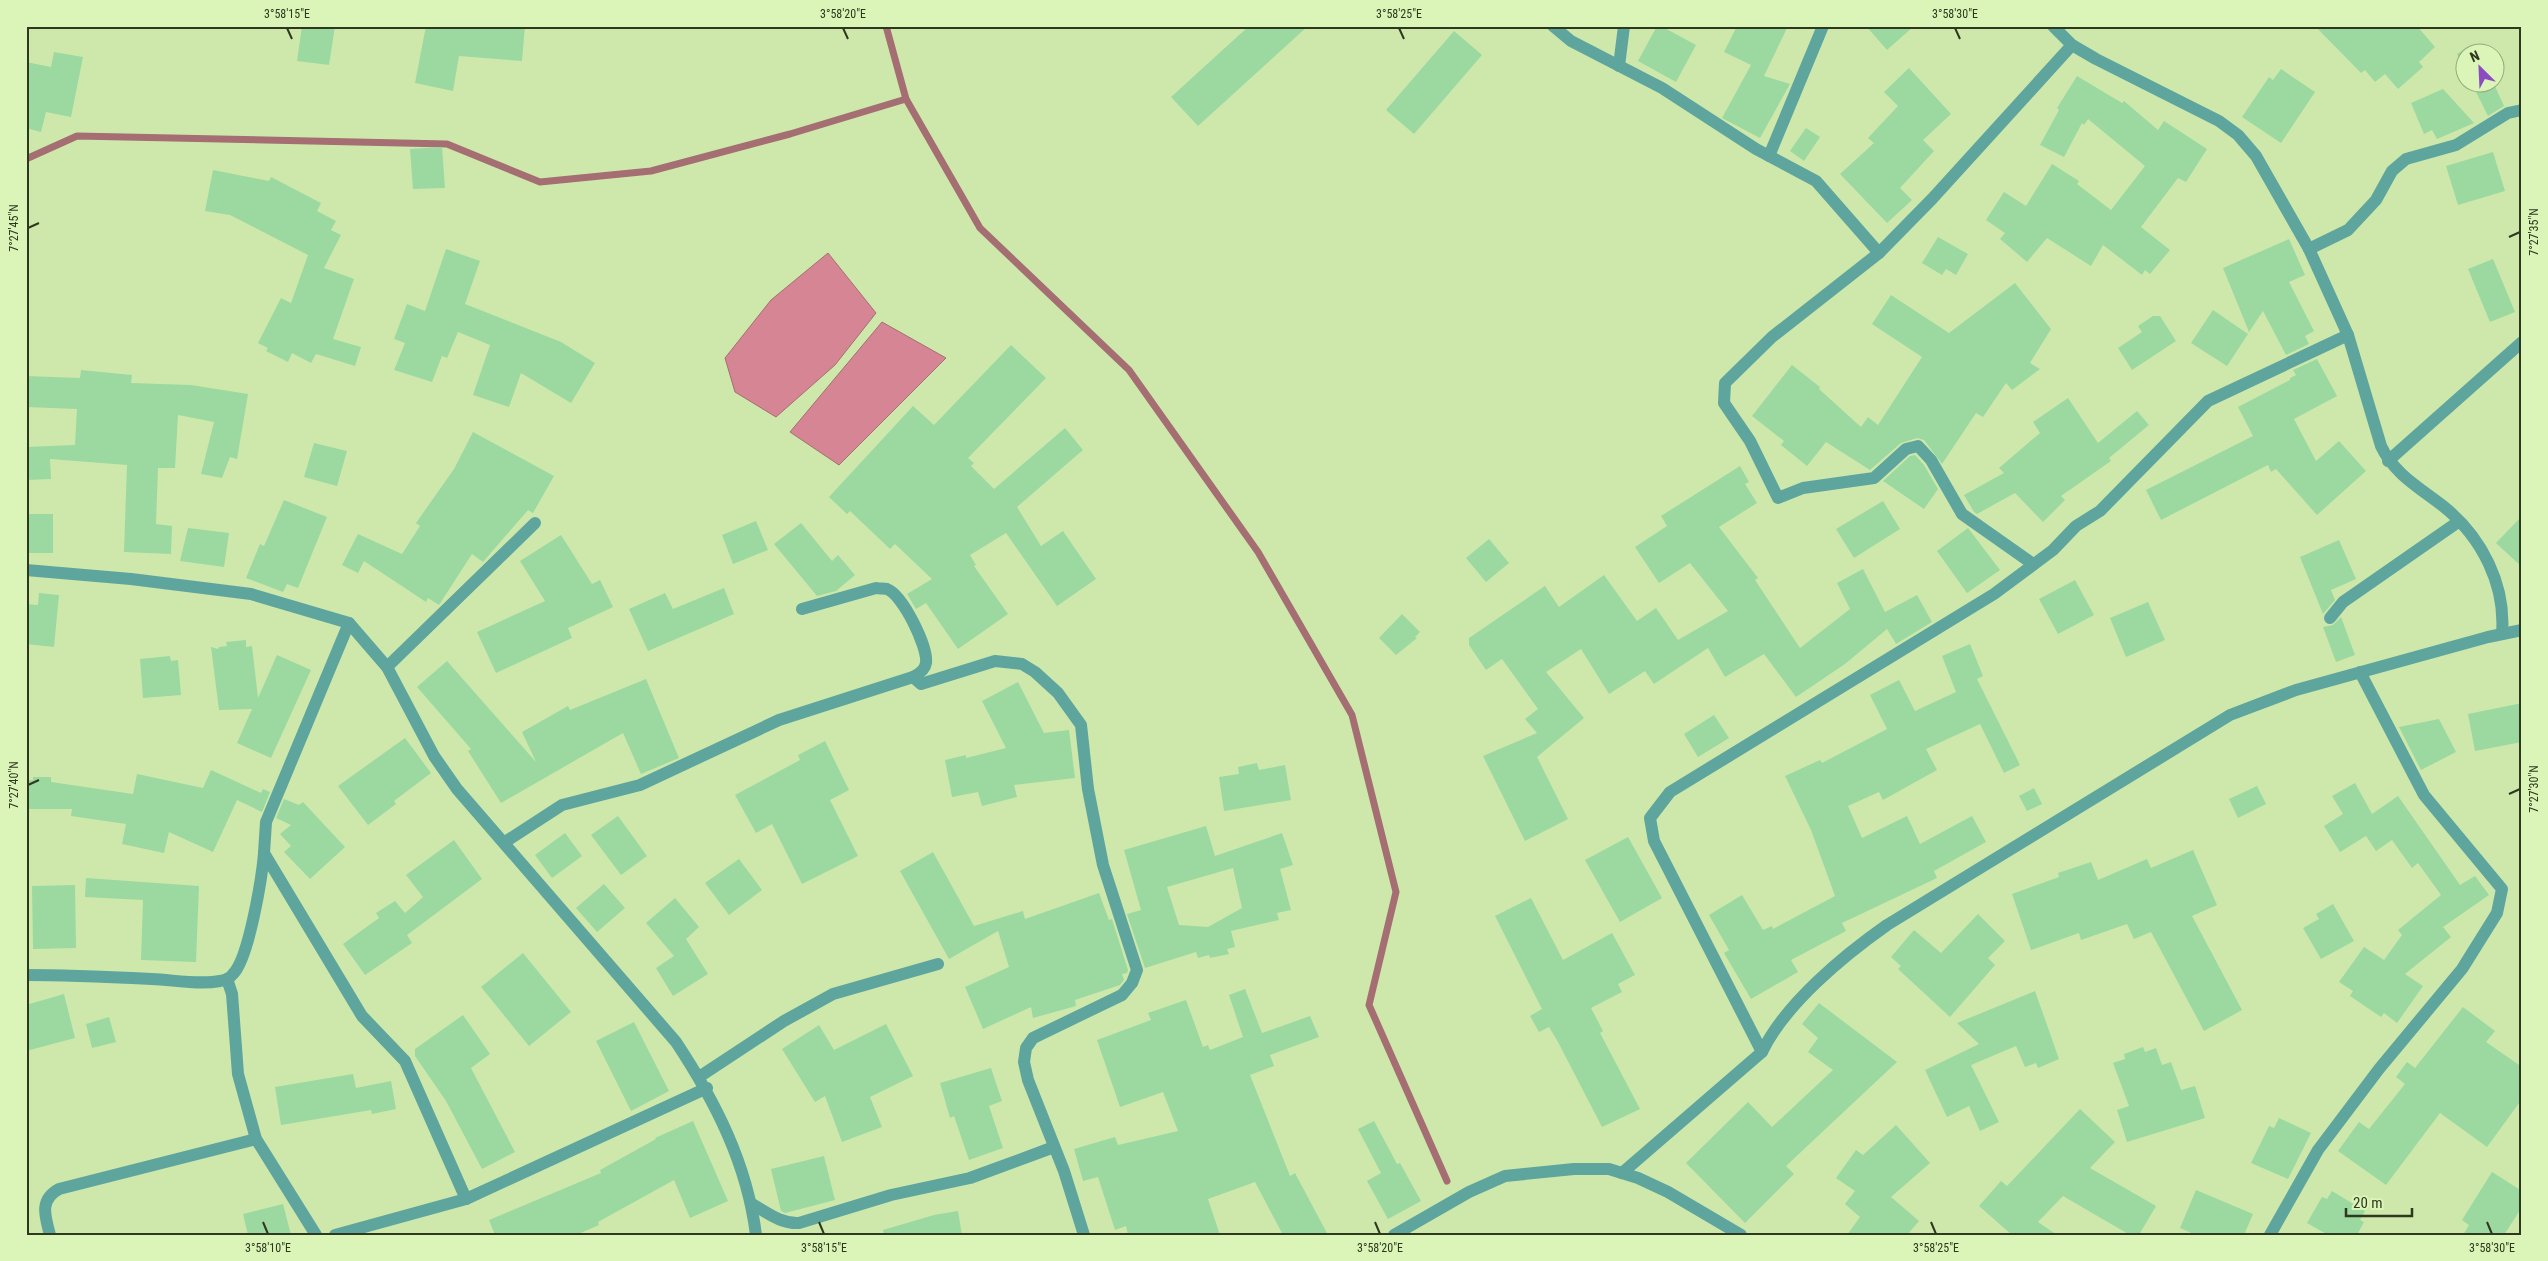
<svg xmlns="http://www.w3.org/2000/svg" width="2548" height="1261" viewBox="0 0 2548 1261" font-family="'Roboto Condensed',sans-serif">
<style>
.water{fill:#d68595;stroke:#a46e72}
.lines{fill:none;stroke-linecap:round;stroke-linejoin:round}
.stream{stroke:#a46e72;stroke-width:7}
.building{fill:#9bd9a1;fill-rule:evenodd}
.street{stroke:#5ea59e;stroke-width:12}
.ticks{fill:none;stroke:#2e381f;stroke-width:2}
.neatline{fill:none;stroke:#2e381f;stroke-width:2}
.ticks-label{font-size:12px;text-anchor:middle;fill:#2e381f}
</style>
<rect width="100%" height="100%" fill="#cee8ab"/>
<g class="water">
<path d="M828 253 876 313 835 365 776 417 735 392 725 358 771 300Z"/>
<path d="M882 322 946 358 839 465 790 432Z"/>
</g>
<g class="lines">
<g class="stream">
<path d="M886 26 906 99 980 228 1129 370 1258 552 1352 715 1396 892 1369 1005 1447 1181"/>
<path d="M26 159 77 136 447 144 540 182 651 171 790 134 906 99"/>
</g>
</g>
<g class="building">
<path d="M302 26H335L329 65 297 61Z"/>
<path d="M426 26H525L522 61 459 56 453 91 415 83Z"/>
<path d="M1249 26H1308L1198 126 1171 97Z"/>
<path d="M1657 26H1661L1696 45 1676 82 1638 61Z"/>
<path d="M1737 26H1788L1764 76 1790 84 1760 138 1722 118 1751 65 1724 52Z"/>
<path d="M1866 26H1914L1887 50Z"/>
<path d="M2315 26H2417L2435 47 2419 62 2423 67 2398 89 2385 74 2375 82 2365 70 2361 73Z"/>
<path d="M1454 31 1482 55 1414 134 1386 110Z"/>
<path d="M2470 46 2474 52H2466V71L2457 54Z"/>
<path d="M54 52 83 57 71 117 46 112 41 132 26 128V62L51 67Z"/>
<path d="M1909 68 1951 114 1923 140 1934 151 1900 188 1912 200 1887 223 1840 174 1874 143 1868 138 1898 106 1884 92Z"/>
<path d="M2281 69 2315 92 2281 143 2242 117 2269 77 2273 80Z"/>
<path d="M2077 76 2122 103 2124 101 2158 130 2164 121 2207 149 2186 182 2178 178 2141 227 2170 250 2150 274 2145 270 2142 275 2103 245 2091 266 2047 238 2027 262 2000 239 2005 233 1986 220 2004 192 2026 206 2052 164 2079 181 2077 184 2111 210 2145 166 2088 119 2084 125 2082 123 2064 157 2040 145 2059 110 2057 108Z"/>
<path d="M2471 82H2493L2504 106 2488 116Z"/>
<path d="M2443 89 2474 123 2437 139 2432 130 2424 134 2411 103Z"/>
<path d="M1806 128 1820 137 1804 161 1790 151Z"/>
<path d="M442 147 445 188 413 189 410 149Z"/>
<path d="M2493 152 2505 191 2458 205 2446 166Z"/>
<path d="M213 170 269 181 271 177 321 203 317 211 336 221 331 230 341 235 324 268 354 279 333 339 361 347 355 366 316 354 311 363 292 353 288 362 266 351 268 348 258 343 281 298 291 303 308 255 230 215 205 211Z"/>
<path d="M1938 237 1968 254 1956 275 1946 269 1942 275 1922 263Z"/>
<path d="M2289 239 2305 275 2289 282 2314 331 2305 336 2309 344 2286 355 2263 311 2249 332 2223 268Z"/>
<path d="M446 249 480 261 465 304 561 342 595 363 571 403 521 373 509 407 473 395 490 345 458 332 447 358 442 356 432 382 394 370 405 343 394 339 407 304 425 311Z"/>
<path d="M2493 259 2515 312 2490 322 2468 269Z"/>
<path d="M2015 283 2051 329 2030 363 2040 369 2012 390 2006 383 1983 417 1976 413 1942 464 1924 440 1917 438 1901 443 1870 470 1826 442 1807 466 1781 445 1784 441 1752 416 1792 365 1820 387 1819 389 1861 427 1868 417 1878 425 1922 357 1872 324 1891 295 1949 333Z"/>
<path d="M2213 310 2248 334 2227 366 2191 343Z"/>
<path d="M2153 316H2160L2176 341 2132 370 2118 348 2142 332 2138 326Z"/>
<path d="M1011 345 1046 378 968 458 974 463 971 466 994 489 1065 428 1083 450 1017 507 1041 546 1063 531 1096 579 1057 606 1006 533 970 555 976 565 974 566 1008 614 958 649 926 603 916 609 907 594 932 579 895 544 890 549 850 511 847 514 829 497 913 406 934 425Z"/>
<path d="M2317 359 2337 396 2294 419 2316 461 2339 441 2366 471 2317 515 2276 469 2271 472 2268 465 2161 520 2146 490 2253 436 2238 407 2290 380V378L2296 375 2293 370Z"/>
<path d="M81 370 132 375 131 383 191 385 248 394 237 459 230 457 222 478 201 474 214 422 178 415 175 468H158L156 524 172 526 171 554 124 552 127 465 50 459 51 479 26 480V447L75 445 77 409 26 407V376L80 378Z"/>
<path d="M2068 398 2098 443 2137 411 2149 425 2109 458 2111 461 2061 496 2065 500 2043 522 2015 493 1977 514 1974 512 1964 495 2004 473 1999 468 2040 433 2033 422Z"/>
<path d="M473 432 554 476 533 513 528 510 483 562 472 554 439 605 428 598 426 602 364 561 358 573 342 565 358 534 402 554 420 526 416 523 454 469Z"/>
<path d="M314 443 347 451 337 486 304 477Z"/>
<path d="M1915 455 1924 465 1938 489 1924 509 1883 481 1910 456Z"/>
<path d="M1740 466 1749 482 1745 484 1757 503 1719 527 1758 578 1755 580 1800 648 1850 609 1837 583 1863 569 1885 612 1917 595 1932 622 1896 644 1887 629 1845 664 1796 697 1764 654 1725 677 1708 648 1654 684 1645 671 1609 694 1581 649 1546 672 1584 718 1537 757 1568 819 1525 841 1483 756 1537 733 1525 719 1538 709 1502 659 1486 670 1469 645V638L1545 586 1559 607 1604 575 1637 621 1656 608 1678 640 1728 611 1690 563 1659 583 1635 547 1667 526 1661 516Z"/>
<path d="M284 500 327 517 298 588 287 584 283 592 246 578 260 544 264 546Z"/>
<path d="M1883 501 1900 529 1854 558 1836 529Z"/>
<rect x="26" y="514" width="27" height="39"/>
<path d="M2522 516V567L2496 543Z"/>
<path d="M756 521 768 550 733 564 722 535Z"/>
<path d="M801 523 832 561 838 555 855 575 836 591 817 596 774 544Z"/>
<path d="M188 528 229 533 224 567 180 561Z"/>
<path d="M1968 528 2000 570 1967 593 1937 551Z"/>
<path d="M561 535 592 584 600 580 613 607 568 628 572 638 496 673 477 632 545 601 520 561Z"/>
<path d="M1489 539 1509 563 1486 582 1466 558Z"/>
<path d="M2339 540 2356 579 2331 590 2335 600 2323 614 2300 557Z"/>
<path d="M2075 580 2094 615 2058 634 2039 599Z"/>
<path d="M724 588 734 614 648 651 629 609 665 593 673 609Z"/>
<path d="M39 593 59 595 54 647 26 644V604L38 605Z"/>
<path d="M2148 602 2165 640 2126 657 2110 618Z"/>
<path d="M1402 614 1420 632 1415 637 1417 638 1396 655 1379 638Z"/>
<path d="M2341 617 2355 655 2336 662 2323 627 2333 625Z"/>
<path d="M246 640V647L252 646 258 698 277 655 311 670 271 758 237 743 252 709 219 710 211 647 218 649 219 647 227 646 226 642Z"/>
<path d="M1970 644 1983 676 1977 679 2020 765 2004 773 1980 724 1926 749 1937 770 1883 800 1879 792 1848 806 1862 838 1907 816 1920 844 1972 816 1986 842 1934 871 1937 878 1842 923 1846 931 1791 960 1798 972 1751 999 1724 953 1729 950 1709 915 1742 895 1763 930 1772 926 1773 929 1835 896 1811 830 1785 776 1820 760 1822 763 1887 729 1870 695 1899 680 1915 711 1956 692 1942 656Z"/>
<path d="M170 656 171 661 178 660 181 695 143 698 140 659Z"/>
<path d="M447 661 536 762 522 732 568 706 570 710 646 679 679 758 641 774 623 733 501 803 468 751 471 749 417 687Z"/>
<path d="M1018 682 1044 733 1069 730 1075 778 1014 785 1017 797 982 806 978 792 952 797 945 760 966 755V758L1006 748 982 701Z"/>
<path d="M2522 703V742L2475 751 2468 714Z"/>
<path d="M1714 715 1729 738 1698 757 1684 734Z"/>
<path d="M2439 719 2456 752 2421 770 2399 727Z"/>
<path d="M405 738 431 773 394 801 396 804 368 825 338 786Z"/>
<path d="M825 741 849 790 830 800 858 856 802 884 772 824 756 833 735 795 800 760 798 755Z"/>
<path d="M1257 763 1259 770 1285 765 1291 800 1224 811 1219 777 1239 774 1238 767Z"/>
<path d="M211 770 261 793 263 789 270 792 262 812 237 800 213 852 169 832 164 853 122 844 126 824 71 816 72 809H26V780H33V777H51V782L133 794 137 774 203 788Z"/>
<path d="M2355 783 2372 814 2398 796 2460 885 2475 876 2489 895 2443 927 2451 937 2405 974 2423 986 2397 1023 2384 1013 2381 1017 2350 996 2353 991 2339 982 2364 947 2384 960 2402 935 2398 930 2441 895 2418 863 2412 868 2392 840 2376 851 2366 836 2340 852 2324 826 2343 814 2332 796Z"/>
<path d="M2257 786 2266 804 2238 818 2229 799Z"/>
<path d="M2034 788 2042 804 2027 811 2019 796Z"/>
<path d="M284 799 299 805 303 802 345 847 310 879 284 852 291 846 280 834 291 825 276 818Z"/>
<path d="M618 816 647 856 621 875 591 835Z"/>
<path d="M1206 826 1215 856 1282 833 1293 865 1280 869 1291 910 1277 913 1279 920 1231 931 1235 947 1227 949 1229 954 1210 958 1209 955 1198 958 1196 952 1145 968 1127 914 1141 910 1124 850ZM1233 868 1242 908 1208 927 1179 925 1167 887Z"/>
<path d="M565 833 582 856 552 878 535 855Z"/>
<path d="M1628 837 1662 898 1620 922 1585 860Z"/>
<path d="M454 840 482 879 407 935 412 943 365 975 343 944 379 918 376 913 395 901 405 913 423 897 406 875Z"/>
<path d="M2193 850 2217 905 2192 916 2242 1010 2204 1031 2151 932 2134 939 2127 924 2081 940 2079 933 2031 950 2012 894 2059 877 2058 873 2091 862 2098 880 2147 859 2151 868Z"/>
<path d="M933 852 974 926 1023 911 1025 919 1099 893 1109 920 1112 919 1128 970 1127 973 1122 974 1124 980 1120 985 1075 1000 1076 1006 1033 1018 1031 1007 983 1029 965 987 1009 967 998 931 949 959 900 871Z"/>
<path d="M739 859 762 890 729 915 705 883Z"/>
<path d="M86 878 199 886 196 962 141 960 143 900 85 897Z"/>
<path d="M604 884 625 908 597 932 576 908Z"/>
<path d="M75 885 76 948 33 949 32 886Z"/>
<path d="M675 898 699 927 686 939 708 974 673 996 656 968 674 956 646 923Z"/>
<path d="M1531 898 1563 960 1612 933 1635 975 1618 984 1622 992 1591 1008 1603 1031 1600 1033 1640 1109 1602 1127 1558 1042 1549 1027 1539 1032 1530 1016 1542 1009 1495 916Z"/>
<path d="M2333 904 2354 941 2321 959 2303 928 2319 919 2316 914Z"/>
<path d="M1978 914 2005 941 1988 958 1995 965 1950 1017 1898 969 1901 966 1891 957 1914 930 1941 953Z"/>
<path d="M523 953 571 1012 529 1046 481 987Z"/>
<path d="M1245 989 1262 1033 1310 1016 1319 1037 1270 1055 1274 1066 1250 1075 1290 1176 1295 1173 1328 1235H1283L1255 1182 1208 1199 1220 1235H1128L1126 1226 1115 1230 1098 1177 1083 1181 1074 1149 1115 1137 1118 1145 1178 1131 1163 1092 1120 1107 1097 1040 1151 1020 1148 1013 1186 1000 1203 1047 1208 1045 1210 1050 1243 1037 1229 995Z"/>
<path d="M2035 991 2059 1059 2038 1068 2036 1063 2025 1067 2016 1046 1971 1065 1999 1122 1980 1131 1969 1106 1947 1117 1925 1070 1979 1044 1957 1023Z"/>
<path d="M64 994 75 1038 26 1051V1005Z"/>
<path d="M1819 1003 1897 1062 1786 1166 1794 1174 1745 1223 1686 1163 1748 1102 1772 1127 1833 1070 1808 1052 1818 1038 1802 1024Z"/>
<path d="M2463 1007 2495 1031 2486 1042 2522 1067V1099L2487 1147 2440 1113 2386 1185 2338 1151 2359 1122 2369 1129 2405 1084 2396 1077 2407 1062 2415 1068Z"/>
<path d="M463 1015 490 1054 471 1068 515 1152 482 1169 446 1101 415 1056V1049Z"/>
<path d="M109 1017 116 1042 92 1048 86 1024Z"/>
<path d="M634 1022 669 1091 631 1111 596 1041Z"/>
<path d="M886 1024 913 1076 870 1097 882 1127 842 1142 825 1096 815 1102 782 1049 819 1025 834 1050Z"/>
<path d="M2143 1047 2145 1052 2156 1048 2162 1065 2171 1062 2181 1090 2195 1086 2205 1118 2127 1142 2117 1110 2129 1106 2113 1063 2125 1059 2124 1054Z"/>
<path d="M991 1068 1002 1101 989 1106 1003 1148 969 1160 954 1116 950 1118 940 1083Z"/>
<path d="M353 1074 356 1088 391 1081 396 1109 372 1114 371 1110 281 1125 275 1087Z"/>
<path d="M2080 1109 2115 1142 2090 1168 2156 1206 2139 1235H2130L2063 1196 2038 1222 2057 1235H2012L1979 1206 2001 1181 2007 1186Z"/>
<path d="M2279 1118 2311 1133 2288 1179 2251 1163 2269 1126 2274 1128Z"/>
<path d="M693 1121 728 1201 690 1218 674 1180 598 1222 599 1225 576 1235H495L489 1220 601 1173 600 1170 656 1139 655 1138Z"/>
<path d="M1374 1121 1397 1164 1400 1163 1421 1201 1388 1219 1367 1181 1381 1173 1358 1129Z"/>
<path d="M1896 1125 1930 1163 1891 1197 1919 1221 1907 1235H1847L1860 1217 1845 1204 1855 1191 1836 1178 1856 1150 1863 1155Z"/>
<path d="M824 1156 835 1200 785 1213 781 1211 771 1169Z"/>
<path d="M2492 1172 2522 1191V1207L2504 1235H2463L2469 1225 2462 1220Z"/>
<path d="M2196 1190 2253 1214 2244 1235H2196L2180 1228Z"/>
<path d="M2332 1191 2365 1211 2360 1220 2364 1222 2357 1235H2328L2307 1223 2322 1197 2327 1199Z"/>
<path d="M283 1204 291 1235H248L243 1214Z"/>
<path d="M958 1211 962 1235H884L883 1230 934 1215Z"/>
</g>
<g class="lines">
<g class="street">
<path d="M1553 26 1571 41 1662 88 1756 149 1816 181 1879 253"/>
<path d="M2053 26 2072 45 2096 59 2219 121 2238 135 2256 156 2309 249 2348 335 2381 446C2394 474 2420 488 2443 506 2482 537 2506 585 2502 634"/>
<path d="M1619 66 1624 26"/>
<path d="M1769 156 1823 26"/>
<path d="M2309 249 2348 230 2376 200 2392 171 2406 159 2456 145 2508 113 2522 110"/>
<path d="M2388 461 2522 342"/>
<path d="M2033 564 1962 514 1931 460 1918 446 1906 449 1874 478 1803 488 1778 498 1750 441 1724 403 1725 383 1772 337 1879 253 1932 199 2072 45"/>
<path d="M26 570 131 579 251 594 349 623 387 667 434 756 457 789 676 1042C715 1101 747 1163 756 1235"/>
<path d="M2330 618 2343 602 2458 522"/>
<path d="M349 623 266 822 264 853 362 1016 405 1061 466 1199"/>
<path d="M387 667 535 523"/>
<path d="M913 677 921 684 995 661 1022 664 1035 672 1058 693 1081 725 1088 789 1103 865 1137 970 1132 983 1122 995 1033 1038 1026 1048 1024 1062 1028 1080 1064 1171 1084 1235"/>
<path d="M505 842 562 805 640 785 779 720 913 677C919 674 925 670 926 663 928 647 903 595 887 589 884 588 879 589 876 588L802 609"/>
<path d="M26 975C68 975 110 977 152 979 174 980 199 985 220 981 226 980 230 978 233 974 249 958 262 877 264 853"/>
<path d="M227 979 232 994 238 1074 256 1139 316 1235"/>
<path d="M1762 1052 1654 841 1650 818 1670 792 1994 594 2053 550 2076 526 2100 511 2208 401 2348 335"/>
<path d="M699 1077 784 1021 833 994 938 964"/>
<path d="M1622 1173 1762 1052C1785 1004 1843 956 1887 925L2230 715 2296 690 2488 637 2522 630"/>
<path d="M752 1204C768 1213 781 1224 799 1223L891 1195 970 1178 1054 1147"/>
<path d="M50 1235C45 1216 39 1200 59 1189L256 1139"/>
<path d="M335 1235 466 1199 707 1088"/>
<path d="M1394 1235 1469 1192 1505 1176 1574 1169H1609L1638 1178 1668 1192 1741 1235"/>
<path d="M2270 1235 2318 1150 2379 1069 2462 969 2497 913 2502 889 2424 795 2360 672"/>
</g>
</g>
<path class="ticks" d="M287 28 292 39M843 28 848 39M1399 28 1404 39M1955 28 1960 39M28 228 39 223M2509 237 2520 232M28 785 39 780M2509 794 2520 789M263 1222 268 1234M819 1222 824 1234M1375 1222 1380 1234M1931 1222 1936 1234M2487 1222 2492 1234"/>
<rect width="2548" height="1261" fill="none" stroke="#dbf5b8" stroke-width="55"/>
<g transform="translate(2480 68) rotate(336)"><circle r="24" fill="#dbf5b8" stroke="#96a97b"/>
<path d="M0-4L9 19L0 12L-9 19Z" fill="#8c4bc0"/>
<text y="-8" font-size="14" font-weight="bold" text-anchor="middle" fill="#2e381f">N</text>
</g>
<path d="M2346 1208v8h66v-8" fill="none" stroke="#2e381f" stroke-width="2.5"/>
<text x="2353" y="1208" font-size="15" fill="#2e381f" stroke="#dbf5b8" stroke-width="4" paint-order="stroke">20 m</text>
<rect x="28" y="28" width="2492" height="1206" class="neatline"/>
<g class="ticks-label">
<text x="287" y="18">3°58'15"E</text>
<text x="843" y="18">3°58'20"E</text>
<text x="1399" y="18">3°58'25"E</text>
<text x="1955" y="18">3°58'30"E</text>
<text transform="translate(14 228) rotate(-90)" y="4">7°27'45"N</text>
<text transform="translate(2534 232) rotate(-90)" y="4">7°27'35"N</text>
<text transform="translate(14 785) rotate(-90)" y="4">7°27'40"N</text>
<text transform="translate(2534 789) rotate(-90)" y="4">7°27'30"N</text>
<text x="268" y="1252">3°58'10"E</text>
<text x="824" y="1252">3°58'15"E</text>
<text x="1380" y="1252">3°58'20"E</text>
<text x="1936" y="1252">3°58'25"E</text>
<text x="2492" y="1252">3°58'30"E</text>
</g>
</svg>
